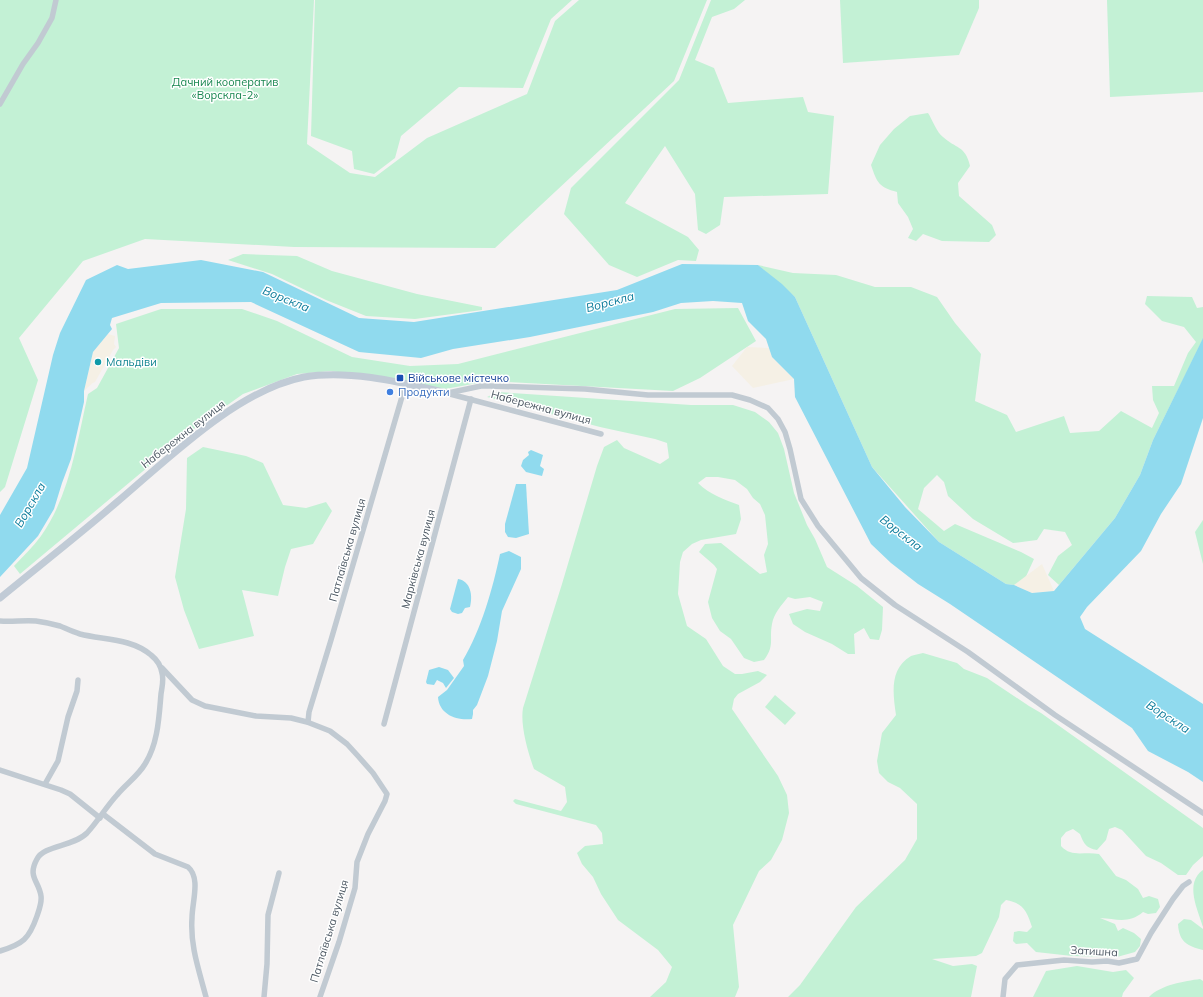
<svg xmlns="http://www.w3.org/2000/svg" width="1203" height="997" viewBox="0 0 1203 997" font-family="Mulish,sans-serif">
<style>
.green{fill:#c3f1d5}
.sand{fill:#f5f0e5}
.water{fill:#90daee}
.lines{fill:none;stroke-linecap:round;stroke-linejoin:round}
.street{stroke:#c1cad2;stroke-width:5.5}
.secondary{stroke:#c1cbd6;stroke-width:7}
.culture-dot{fill:#0f9aa8;stroke:#fff;stroke-width:1.5}
.transit-dot{fill:#1a4fb4;stroke:#fff;stroke-width:1.5}
.shop-dot{fill:#3f7fe0;stroke:#fff;stroke-width:1.5}
.labels{text-anchor:middle;stroke-width:3;stroke-linejoin:round;paint-order:stroke}
.park-label{font-size:11px;fill:#17864f;stroke:#fff}
.culture-label{font-size:11px;fill:#0d838f;stroke:#fff;text-anchor:start}
.transit-label{font-size:11px;fill:#164399;stroke:#fff;text-anchor:start}
.shop-label{font-size:11px;fill:#366cbe;stroke:#fff;text-anchor:start}
.street-label{font-size:11px;fill:#4a5661;stroke:#fff}
.water-label{font-size:12px;font-style:italic;fill:#0c7c9b;stroke:#fff}
</style>
<rect width="100%" height="100%" fill="#f5f3f3"/>
<g class="green">
<path d="M0 0H314L307 144 350 173 375 177 427 138 527 94 555 21 579 0H707L674 81 495 248 294 247 145 239 83 261 19 338 38 380 5 487 0 492Z"/>
<path d="M315 0H572L551 19 523 88 459 87 401 136 395 158 374 174 354 169 352 151 311 136Z"/>
<path d="M711 0H745L734 9 712 17 695 60 714 68 728 103 803 97 808 112 834 116 828 194 724 197 720 225 706 234 698 230 695 194 665 146 625 203 688 237 699 250 696 261 678 260 637 277 609 265 564 214 571 188 679 80Z"/>
<path d="M840 0H979V8L959 55 843 63Z"/>
<path d="M1107 0H1203V92L1110 97Z"/>
<path d="M928 113C932 119 937 133 943 137 956 149 965 145 970 166L958 183 959 196 992 225 996 235 989 242 942 241 923 234 916 241 908 238 913 229 908 217 898 203 897 192C879 187 877 183 871 165L880 145 894 129 910 116Z"/>
<path d="M243 254 297 256 332 271 417 294 482 307V310L415 319 366 316 326 300 272 274 228 260Z"/>
<path d="M758 265 793 273 836 275 875 287H911L937 297 955 323 981 354 975 401 1007 415 1016 432 1064 416 1070 433 1099 431 1121 411 1152 428 1159 413 1153 400 1152 386H1174L1188 353 1196 342 1184 327 1162 321 1145 304 1147 296 1192 297 1197 308 1203 307V339L1153 440 1140 475 1115 518 1059 585 1048 575 1058 556 1072 545 1065 532 1044 529 1037 540 1013 543 973 519 948 496 944 482 937 475 924 488 918 509 944 531 955 524 1021 552 1034 559 1023 583 1014 585 1006 584 939 542 872 467 795 297Z"/>
<path d="M738 308 756 341 700 378 673 391 489 381 445 389 331 371 297 374 243 394 191 431 20 574 14 566C23 556 33 547 41 536 70 495 77 442 88 394L97 388 119 348 116 324 161 309H242L277 321 352 357 410 366 458 364 675 309Z"/>
<path d="M498 392 691 405H733L755 412 769 422 778 433 784 449 794 493 807 525 815 539 827 567 857 586 883 607 882 630 879 640 870 639 864 628 854 634 855 654H848L832 644 805 632 793 624 789 614 807 609 820 611 823 602 810 597 795 599 788 597C781 606 774 613 772 624 769 640 775 645 764 660L754 662 744 658 731 639 720 631 712 618 708 602 717 569 714 565 699 552 705 544 721 543 760 574 767 572 764 555 768 544 765 515 760 504 753 498 747 489 735 480 718 477H706L698 483C709 494 725 500 739 505L741 519 736 534 701 540 692 544 683 552 680 562 678 594 687 626 706 639 723 666 735 674H742L758 671 767 675 760 682 738 694 734 699 732 709 778 776 787 795 789 813 782 840 771 860 759 871 733 925 739 987 735 997H650L666 982 672 967 658 950 618 920 601 894 593 877 582 864 577 853 585 846 603 844 602 833 596 825 516 804 513 801 515 799 561 811 567 802 565 787 534 769C528 753 520 725 523 708L562 584 597 466 604 447 617 440 624 448 660 464 669 458 667 443 655 439 600 427 487 397Z"/>
<path d="M203 447 246 456 263 463 283 505 306 508 326 502 332 511 313 544 291 549 285 567 278 596 242 590 254 636 199 649 184 610 175 577 186 509 187 458Z"/>
<path d="M1203 520V564L1195 532Z"/>
<path d="M923 653 957 663 964 669 987 678 1029 706 1041 713 1203 828V856L1193 865 1186 875H1178L1161 863 1146 856 1122 830 1115 827 1109 829 1106 840 1097 850C1086 848 1084 844 1080 834L1073 829 1066 832 1061 838V846C1072 858 1084 851 1099 854L1116 876 1126 880 1138 889 1143 898 1149 896 1158 899 1160 907 1156 913 1148 914 1143 912C1129 924 1117 919 1100 918L1115 924 1118 931 1123 928 1134 933 1141 939 1140 946 1135 952 1117 957 1072 956 1036 952 1027 943 1016 944 1013 941 1014 932 1019 931 1027 932 1032 927C1027 911 1023 903 1006 900L1001 905 999 917 982 953 976 956 932 959 953 966 972 964 977 966 971 997H788L800 985 856 907 905 860 917 839V804L900 788 888 782 879 773 877 761 882 733 896 715C893 694 889 669 911 656 914 655 919 654 923 653Z"/>
<path d="M775 695 796 713 785 725 765 707Z"/>
<path d="M1203 870V927C1198 910 1184 883 1203 870Z"/>
<path d="M1184 919 1191 920 1203 929V950C1187 946 1179 942 1178 924Z"/>
<path d="M1077 966 1113 972 1126 970 1134 978 1123 993 1122 997H1033L1046 971Z"/>
<path d="M1200 979 1203 981V997H1149C1160 985 1185 981 1200 979Z"/>
</g>
<g class="sand">
<path d="M108 334 115 336 114 344 116 347 113 350 95 382C90 384 88 388 84 391L93 352Z"/>
<path d="M747 347 769 348 772 357 794 379 753 388 732 366Z"/>
<path d="M1042 564 1054 591 1032 593 1014 585Z"/>
</g>
<g class="water">
<path d="M201 260 263 272 359 318 414 322 617 290 682 264 758 265 782 284 795 297 872 467 905 507 939 542 1006 584 1014 585 1032 593 1054 591 1115 518 1140 475 1153 440 1203 338V418L1181 484 1161 514 1141 551 1087 607 1080 617 1085 629 1203 704V782L1188 772 1148 751 1132 728 950 604 918 584 891 563 871 544 795 397 794 379 772 357 766 339 748 321 742 303 713 301 681 303 653 312 530 337 453 349 421 358 359 352 251 302 161 303 112 318 110 325 112 329 93 352 84 391V402L71 459 62 483 54 509 38 536 0 577V515L27 468 53 355 60 333 86 280 117 265 128 269Z"/>
<path d="M531 450 543 455 540 466 544 469 542 476 526 472 521 466 523 460 529 455 528 452Z"/>
<path d="M516 484H526L529 534 516 538 508 537 505 532V524Z"/>
<path d="M509 551 521 557V569L502 611 497 641 488 676 477 705 473 710V714L472 719C456 721 439 714 438 697L447 690 464 666 463 660C481 630 493 588 500 554Z"/>
<path d="M458 579C471 581 473 596 470 607L465 608 462 613 458 614 452 612 450 609Z"/>
<path d="M439 667 448 670 454 678 446 688 443 683 437 680 434 685 427 684 426 682 429 670Z"/>
</g>
<g class="lines">
<g class="street">
<path d="M0 104 23 64 38 43 52 18 56 0"/>
<path d="M448 393 481 386H490L585 389 648 395H732L750 400 768 408 778 419 785 432 790 449 801 499 818 526 861 578 895 605 968 652 1055 715 1203 813"/>
<path d="M450 394 601 434"/>
<path d="M0 621C12 622 24 620 36 621 44 622 53 624 60 626 67 629 73 632 80 634 103 640 131 638 151 655 156 659 161 666 162 673 164 680 162 687 161 694 159 717 158 744 145 764 138 776 126 784 117 795 106 807 98 821 87 833 73 847 44 845 37 859 27 877 39 881 41 896 42 903 39 910 37 916 29 939 23 944 0 951"/>
<path d="M162 668 192 700 205 706 256 716 291 718 307 722 330 731 347 744 358 756 373 773 387 794 385 801 368 834 357 862 355 888 339 942 320 997"/>
<path d="M308 722 309 712 331 640 406 383"/>
<path d="M384 724 471 399"/>
<path d="M0 770 61 790 70 794 100 818"/>
<path d="M45 784 58 761 68 717 77 691 78 680"/>
<path d="M103 814 155 854 188 867C201 878 192 902 192 918 190 946 199 970 206 997"/>
<path d="M264 997 267 964 268 915 279 873"/>
<path d="M1003 997 1005 979 1017 965 1064 960 1092 962 1107 961 1119 963 1137 959 1151 933 1173 899 1183 886 1189 882"/>
</g>
<path class="secondary" d="M0 598C39 566 79 535 117 502 168 459 237 390 304 377 349 369 404 383 448 393"/>
</g>
<circle class="culture-dot" cx="98" cy="362" r="4"/>
<rect class="transit-dot" x="396" y="374" width="8" height="8" rx="2"/>
<circle class="shop-dot" cx="390" cy="392" r="4"/>
<g class="labels">
<g class="park-label">
<text x="225" y="86">Дачний кооператив<tspan x="225" dy="13">«Ворскла-2»</tspan></text>
</g>
<g class="culture-label">
<text x="106" y="366">Мальдіви</text>
</g>
<g class="transit-label">
<text x="408" y="382">Військове містечко</text>
</g>
<g class="shop-label">
<text x="398" y="396">Продукти</text>
</g>
<g class="street-label">
<text transform="translate(541 407) rotate(15)" y="4">Набережна вулиця</text>
<text transform="translate(183 434) rotate(-38)" y="4">Набережна вулиця</text>
<text transform="translate(347 550) rotate(-74)" y="4">Патлаївська вулиця</text>
<text transform="translate(418 559) rotate(-75)" y="4">Марківська вулиця</text>
<text transform="translate(329 931) rotate(-73)" y="4">Патлаївська вулиця</text>
<text transform="translate(1094 951) rotate(3)" y="4">Затишна</text>
</g>
<g class="water-label">
<text transform="translate(286 299) rotate(22)" y="4">Ворскла</text>
<text transform="translate(610 302) rotate(-15)" y="4">Ворскла</text>
<text transform="translate(30 505) rotate(-60)" y="4">Ворскла</text>
<text transform="translate(901 533) rotate(38)" y="4">Ворскла</text>
<text transform="translate(1168 717) rotate(33)" y="4">Ворскла</text>
</g>
</g>
</svg>
